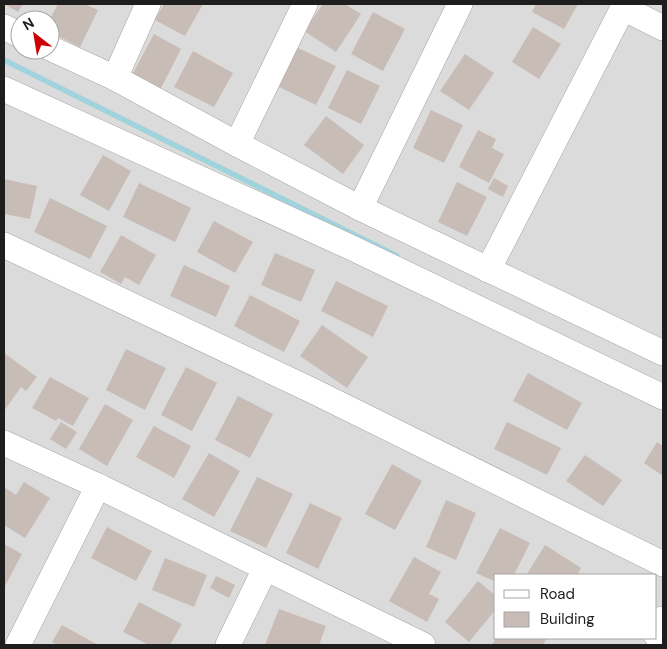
<svg xmlns="http://www.w3.org/2000/svg" width="667" height="649" viewBox="0 0 667 649" font-family="'DM Sans',sans-serif">
<style>
.residential{fill:#dcdbdb;fill-rule:evenodd}
.lines{fill:none;stroke-linecap:round;stroke-linejoin:round}
.stream{stroke:#a1d3df;stroke-width:5.5}
.building{fill:#c7bdb6}
.minor-casing{stroke:#a5a5a5;stroke-width:26}
.minor{stroke:#fff;stroke-width:25}
</style>
<rect width="100%" height="100%" fill="#efebe3"/>
<path class="residential" d="M4 4H663V645H4ZM20 20H50V50H20ZM496 575H656V638H496Z"/>
<g class="lines">
<path class="stream" d="M4 60 397 256"/>
</g>
<g class="building">
<path d="M4 4H23L18 12Z"/>
<path d="M58 4H84L98 10 80 47 50 32V19Z"/>
<path d="M164 4H203L185 36 155 20Z"/>
<path d="M323 4H345L361 14 336 52 304 31Z"/>
<path d="M536 4H578L564 29 532 12Z"/>
<path d="M373 12 405 29 383 71 351 54Z"/>
<path d="M533 27 561 44 539 79 512 62Z"/>
<path d="M154 34 181 49 159 92 131 77Z"/>
<path d="M294 46 336 66 316 105 275 85Z"/>
<path d="M193 51 233 73 214 107 174 87Z"/>
<path d="M465 54 494 73 469 110 440 91Z"/>
<path d="M347 70 380 86 361 124 328 108Z"/>
<path d="M431 110 463 125 444 163 413 148Z"/>
<path d="M326 116 364 145 343 174 304 145Z"/>
<path d="M478 130 496 139 492 148 504 154 489 183 459 167Z"/>
<path d="M103 155 131 171 109 211 80 195Z"/>
<path d="M494 178 508 186 503 197 488 189Z"/>
<path d="M4 179 37 186 30 219 4 214Z"/>
<path d="M457 182 487 197 467 236 438 222Z"/>
<path d="M139 183 191 208 175 242 123 217Z"/>
<path d="M50 198 107 226 90 259 34 232Z"/>
<path d="M214 221 253 242 235 273 197 252Z"/>
<path d="M121 235 156 255 139 285 125 277 121 284 100 272Z"/>
<path d="M275 253 315 270 301 302 261 285Z"/>
<path d="M184 265 230 286 216 317 170 296Z"/>
<path d="M336 281 388 306 373 337 321 311Z"/>
<path d="M250 295 300 321 284 352 234 326Z"/>
<path d="M322 325 368 357 347 388 300 356Z"/>
<path d="M126 349 166 368 145 410 106 390Z"/>
<path d="M4 353 37 377 26 391 21 387 4 411Z"/>
<path d="M186 367 217 383 192 431 161 415Z"/>
<path d="M528 373 582 403 567 430 513 401Z"/>
<path d="M50 377 89 398 73 426 58 418 56 421 32 408Z"/>
<path d="M238 396 273 414 250 458 215 440Z"/>
<path d="M105 404 133 420 107 466 79 449Z"/>
<path d="M61 422 77 432 66 449 50 439Z"/>
<path d="M507 422 561 448 547 475 494 449Z"/>
<path d="M154 426 191 446 174 478 136 457Z"/>
<path d="M657 442 663 446V476L644 463Z"/>
<path d="M209 453 240 471 214 517 182 499Z"/>
<path d="M585 455 622 480 603 506 566 481Z"/>
<path d="M392 464 422 481 395 530 365 514Z"/>
<path d="M257 477 293 494 266 548 230 531Z"/>
<path d="M24 482 50 498 25 538 4 525V487L16 495Z"/>
<path d="M446 500 476 513 456 560 426 547Z"/>
<path d="M310 503 342 518 318 569 286 553Z"/>
<path d="M107 527 152 551 136 581 91 558Z"/>
<path d="M500 528 530 543 514 575H496V582L476 573Z"/>
<path d="M4 544 22 554 5 586H4Z"/>
<path d="M545 545 581 568 577 575H530L527 574Z"/>
<path d="M414 557 441 572 429 594 439 599 427 622 389 601Z"/>
<path d="M165 558 207 575 194 607 152 590Z"/>
<path d="M216 576 235 585 229 598 210 588Z"/>
<path d="M478 581 496 596V609L469 642 445 622Z"/>
<path d="M139 602 182 624 170 645H149L123 632Z"/>
<path d="M279 609 326 626 319 645H265Z"/>
<path d="M62 625 98 645H58L52 642Z"/>
<path d="M496 638H547L543 645H492Z"/>
</g>
<g class="lines">
<defs>
<g id="minor">
<path d="M623 8 663 28"/>
<path d="M4 27 20 35"/>
<path d="M50 48 115 78 237 144 360 208 663 353"/>
<path d="M115 78 148 4"/>
<path d="M4 89 348 246 663 397"/>
<path d="M237 144 305 4"/>
<path d="M360 208 460 4"/>
<path d="M4 245 311 390 663 564"/>
<path d="M488 270 625 4"/>
<path d="M4 443 98 486 423 645"/>
<path d="M656 635 663 619"/>
<path d="M18 645 98 486"/>
<path d="M228 645 265 569"/>
</g>
</defs>
<use href="#minor" class="minor-casing"/>
<use href="#minor" class="minor"/>
</g>
<rect width="667" height="649" fill="none" stroke="#1e1e1e" stroke-width="10"/>
<rect x="494" y="574" width="162" height="65" fill="#ffffff" stroke="#a5a5a5"/>
<rect x="504" y="590" width="25" height="8" fill="#ffffff" stroke="#a5a5a5"/>
<text x="540" y="599" font-size="15" fill="#1e1e1e">Road</text>
<rect x="504" y="612" width="25" height="15" fill="#c7bdb6" stroke="#a5a5a5"/>
<text x="540" y="624" font-size="15" fill="#1e1e1e">Building</text>
<g transform="translate(35 35) rotate(329)"><circle r="24" fill="#ffffff" stroke="#a5a5a5"/>
<path d="M0-4L9 19L0 12L-9 19Z" fill="#cc0004"/>
<text y="-8" font-size="14" font-weight="bold" text-anchor="middle" fill="#1e1e1e">N</text>
</g>
</svg>
